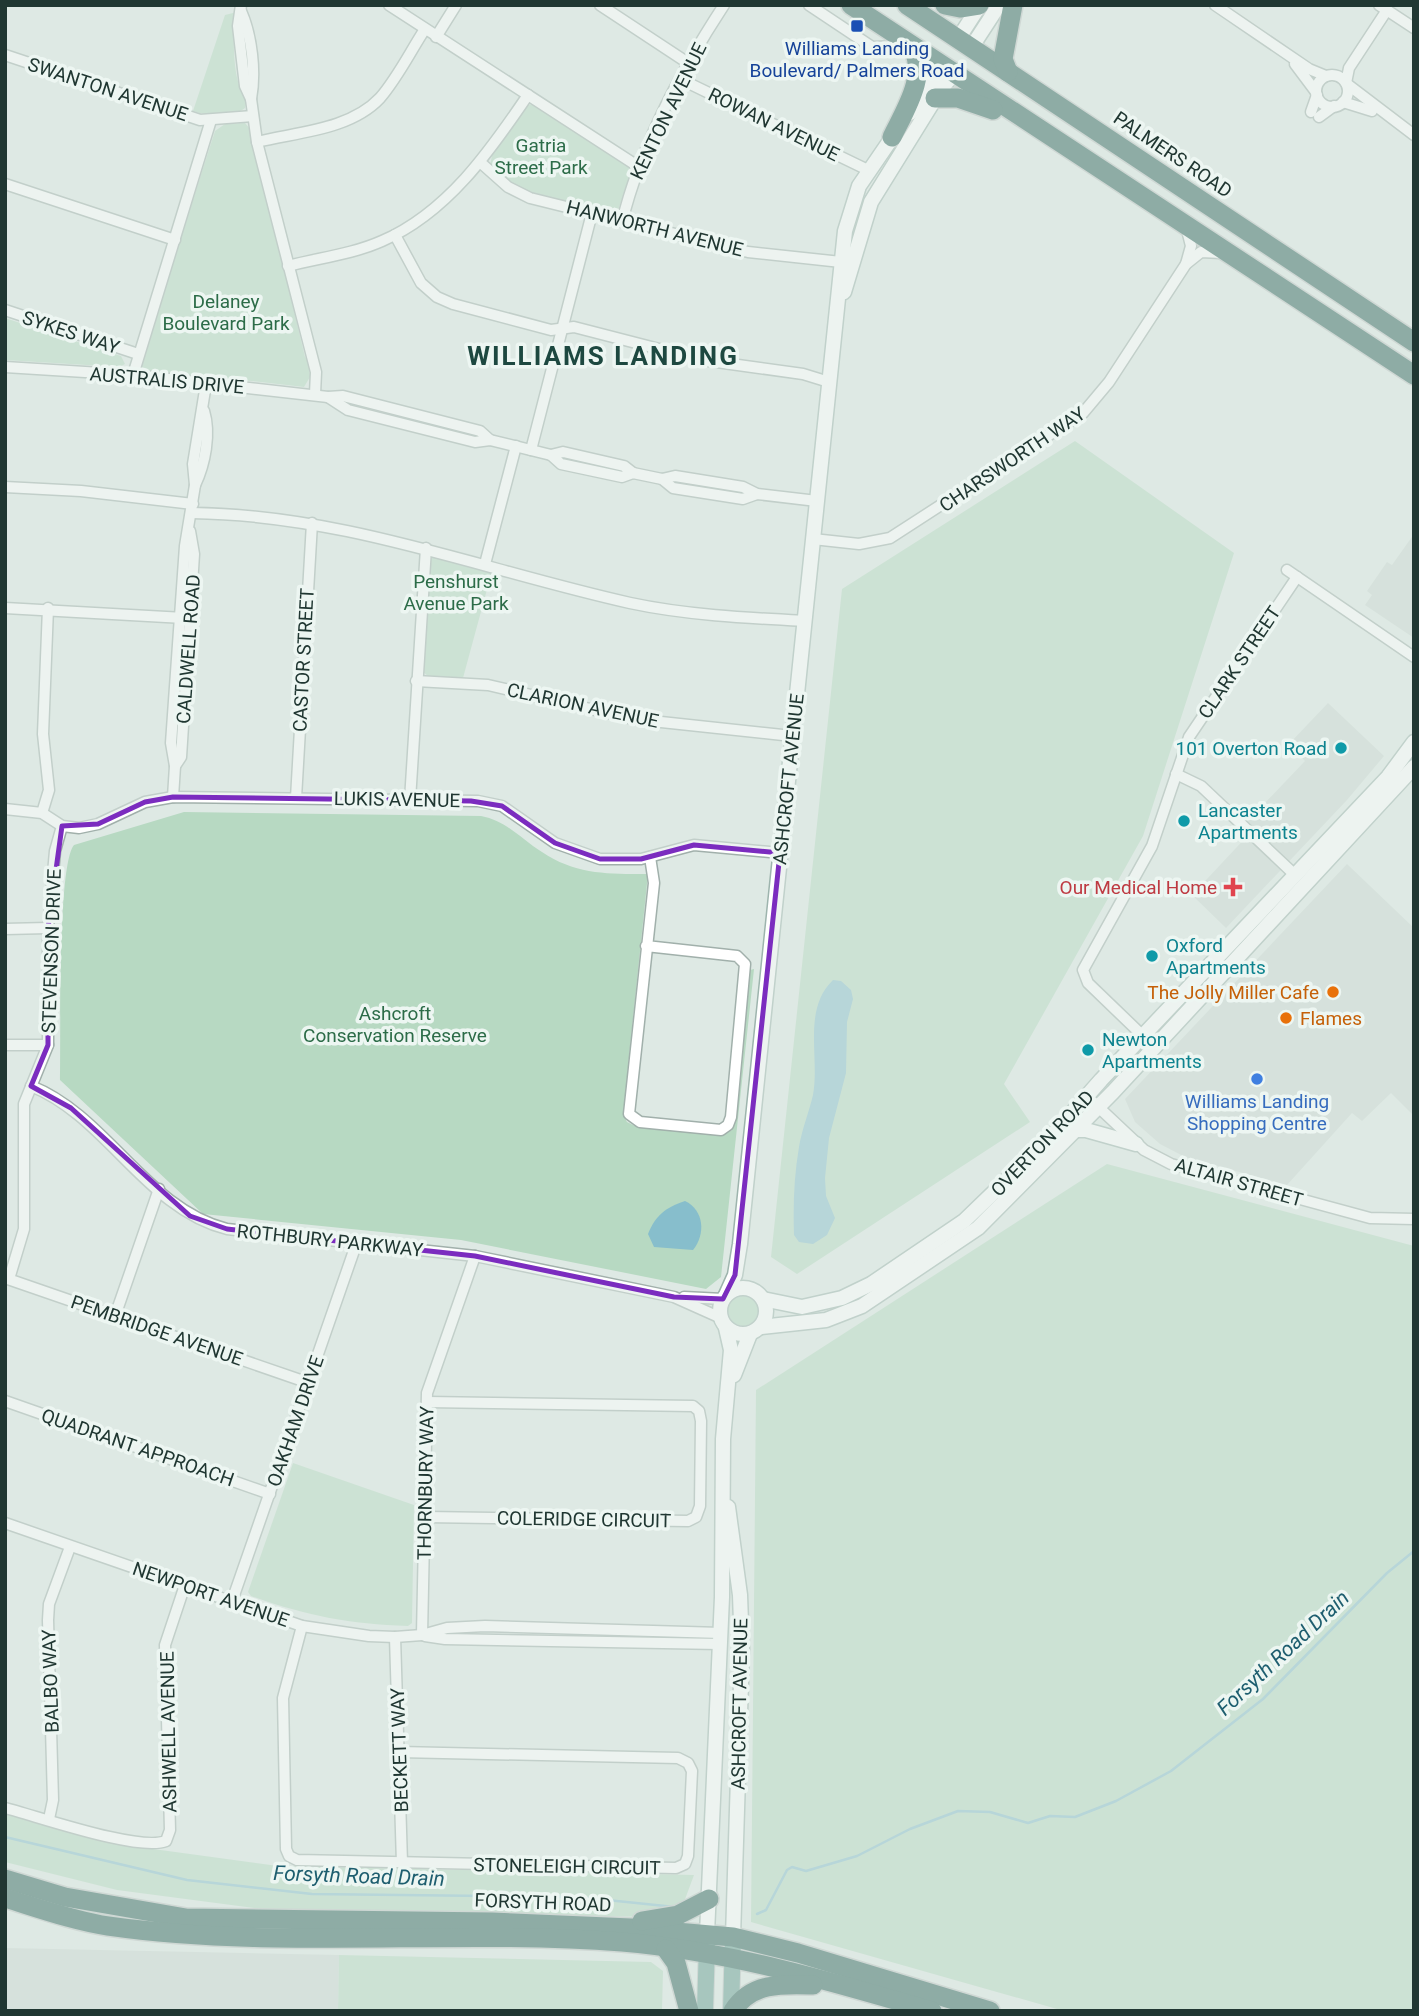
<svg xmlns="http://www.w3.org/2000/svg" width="1419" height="2016" viewBox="0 0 1419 2016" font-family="Roboto,sans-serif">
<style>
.built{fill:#ccd8d3}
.green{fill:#b7d9c2}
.water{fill:#87becc}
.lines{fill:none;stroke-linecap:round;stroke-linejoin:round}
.stream{stroke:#87becc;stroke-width:2.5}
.street-casing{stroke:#a1b0ab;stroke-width:13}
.secondary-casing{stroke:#9db4ad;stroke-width:17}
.primary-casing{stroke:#bcc3c2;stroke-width:18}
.highway-casing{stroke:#bcc3c2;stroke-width:22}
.street{stroke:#fff;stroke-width:10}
.secondary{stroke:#fff;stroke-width:14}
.primary{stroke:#649c91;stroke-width:16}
.highway{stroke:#2d6259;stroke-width:19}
.marked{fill:none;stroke:#7b2cbf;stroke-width:5;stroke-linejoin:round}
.transit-dot{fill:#1a4fb4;stroke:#edf6f2;stroke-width:2.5}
.culture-dot{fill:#0f9aa8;stroke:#edf6f2;stroke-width:2.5}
.health-dot{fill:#e0444e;stroke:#edf6f2;stroke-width:2.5}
.food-dot{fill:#e8710a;stroke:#edf6f2;stroke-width:2.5}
.shop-dot{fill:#3f7fe0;stroke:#edf6f2;stroke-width:2.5}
.labels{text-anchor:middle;stroke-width:7;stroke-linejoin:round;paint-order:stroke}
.transit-label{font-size:19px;fill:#164399;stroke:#edf6f2}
.street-label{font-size:19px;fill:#203732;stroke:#edf6f2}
.park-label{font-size:19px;fill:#2c6c48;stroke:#edf6f2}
.culture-label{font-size:19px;fill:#0d838f;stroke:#edf6f2;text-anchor:start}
.health-label{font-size:19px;fill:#be3a42;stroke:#edf6f2;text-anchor:end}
.food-label{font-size:19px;fill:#c56008;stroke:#edf6f2;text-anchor:end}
.shop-label{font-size:19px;fill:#366cbe;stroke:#edf6f2}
.water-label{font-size:21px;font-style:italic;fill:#1e5e6f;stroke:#edf6f2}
.district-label{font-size:26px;font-weight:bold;letter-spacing:2px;fill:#1d4840;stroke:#edf6f2}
</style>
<rect width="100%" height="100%" fill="#dee9e4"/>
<g class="built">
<path d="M1414 534V638L1365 605 1372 595 1367 591 1387 562 1392 565Z"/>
<path d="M1328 703 1384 756 1347 800 1226 928 1192 895 1250 833 1243 826 1305 761 1289 744Z"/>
<path d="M1347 864 1414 928V1116L1391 1093 1362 1121 1352 1113 1287 1185 1185 1157 1160 1144 1135 1122 1125 1099Z"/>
<path d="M5 1948 339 1955 338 2011H5Z"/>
</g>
<g class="green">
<path d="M237 12C232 27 233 71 240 87 243 95 247 98 245 108 233 118 207 116 193 111L225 15Z"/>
<path d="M532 104 628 166 631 174 617 213 534 195 510 184 490 165 492 156 524 107Z"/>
<path d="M245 123 251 130 305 357 309 361 310 377 304 387 233 379 227 382 146 371 140 365 215 131 225 124Z"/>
<path d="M5 318 121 356 125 364 119 367 5 360Z"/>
<path d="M1075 441 1234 553 1143 836 1004 1084 1030 1122 797 1274 771 1257 842 589Z"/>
<path d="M434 557 492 571 463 678 428 676 423 672 429 560Z"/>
<path d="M184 812 481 816C507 821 521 839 542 852 576 875 609 874 648 874L623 1115 627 1122 635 1126 724 1135 732 1130 750 970 754 969 721 1277 706 1289 461 1240 203 1214 60 1080C61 1043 57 865 74 845Z"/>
<path d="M1107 1164 1414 1246V2011H1064L751 1922 756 1390Z"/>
<circle cx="743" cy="1311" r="15"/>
<path d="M293 1463 414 1505 412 1623 408 1626C348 1624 307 1616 251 1596L248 1592Z"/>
<path d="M5 1814 124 1845 278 1866 694 1875 684 1902 656 1917 269 1910 117 1890 5 1862Z"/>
<path d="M339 1955 651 1962 663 1971 662 2011H338Z"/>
</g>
<g class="water">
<path d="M833 980 841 981 851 990 853 999 847 1022 846 1073 829 1138 825 1178 826 1196 835 1218 827 1235 813 1244 799 1242 794 1235C793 1206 794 1176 799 1147 802 1129 809 1112 813 1095 820 1057 802 1010 833 980Z"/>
<path d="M685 1201C704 1210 706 1234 693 1250L654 1247 648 1234C655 1216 666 1207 685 1201Z"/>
</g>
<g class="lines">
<g class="stream">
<path d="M5 1837 187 1880 312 1894 578 1897 675 1907"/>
<path d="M757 1914 766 1910 787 1870 792 1867 806 1871 857 1856 910 1829 958 1811 990 1812 1028 1823 1050 1816 1075 1817 1116 1801 1171 1771 1263 1699 1387 1573 1414 1551"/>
</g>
<defs>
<g id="street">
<path d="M241 5 238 26 245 86 251 99 257 142 316 372 315 394"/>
<path d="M389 5 639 167"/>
<path d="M600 5 688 63"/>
<path d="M809 5 872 47 908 46"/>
<path d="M1215 5 1309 69 1326 76"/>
<path d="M1379 5 1414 28"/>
<path d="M241 11C252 36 256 72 251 99"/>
<path d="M436 37 456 5"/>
<path d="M5 55 200 120 253 116"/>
<path d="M1295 64 1316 92"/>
<circle cx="1332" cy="91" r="16"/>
<path d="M680 79 868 170"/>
<path d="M1346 83 1349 68 1387 10"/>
<path d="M1347 84 1414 135"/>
<path d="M1343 102 1372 111"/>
<path d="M1311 112 1317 95"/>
<path d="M1319 117 1334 106"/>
<path d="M257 142C297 132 350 130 380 98 398 77 410 52 425 29"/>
<path d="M481 163 508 187 530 198 748 252 841 262"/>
<path d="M5 184 175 240"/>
<path d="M622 222C640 148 682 69 724 5"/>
<path d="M1186 226 1191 246 1186 264"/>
<path d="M395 235 421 283 437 297 453 304 551 330 574 327 702 360 803 374 829 382"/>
<path d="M288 266C319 258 353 254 382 241 447 213 490 151 528 95"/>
<path d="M5 310 138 354"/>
<path d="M5 367 133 375 328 397 343 396 480 431 490 440"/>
<path d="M133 375 211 120"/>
<path d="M328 397 348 410 475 442 490 440 551 455 563 452 624 466 633 473"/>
<path d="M531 450 592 213"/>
<path d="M551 455 561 464 622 477 633 473 662 479 673 488 743 499 757 494"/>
<path d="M662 479 675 476 743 487 757 494 817 501"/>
<path d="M195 485C205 464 211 434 204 411"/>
<path d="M5 487 81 491 193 504"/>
<path d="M192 513C346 515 482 570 630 603 686 615 747 618 805 621"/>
<path d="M813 539 859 544 890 538 1083 413 1109 382 1186 264 1201 252 1221 253"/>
<path d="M485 564 516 446"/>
<path d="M1287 570 1414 657"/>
<path d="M5 608 184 618"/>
<path d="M416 681 488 685 633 719 792 736"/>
<path d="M175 766 181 757 194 554 190 531"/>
<path d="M1176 774 1201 786 1295 875"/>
<path d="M173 797 175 766 171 743 185 546 195 485 193 464 206 384"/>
<path d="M296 798 312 523"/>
<path d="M410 800 426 548"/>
<path d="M5 809 42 813 62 826 79 828 98 824 145 802 173 797 478 801 502 806 555 843 600 859H641L694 845 780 853"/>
<path d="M42 813 49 790 43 734 48 608"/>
<path d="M5 929 48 928"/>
<path d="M646 946 737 956 745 964 731 1117 728 1125 721 1130 640 1122 629 1114 654 883 650 857"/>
<path d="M1143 1036 1088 983 1083 970 1152 846 1189 737 1297 577"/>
<path d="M5 1045H48"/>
<path d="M31 1086C107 1116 146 1209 227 1229L475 1256 674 1297 721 1318"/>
<path d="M1093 1102 1144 1150 1171 1164 1370 1218 1414 1219"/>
<path d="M5 1278 309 1383"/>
<path d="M9 1279 24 1229V1104L48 1045V928L55 851 62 826"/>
<path d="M684 1297 723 1299"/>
<path d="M115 1316 159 1189"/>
<path d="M5 1401 270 1494"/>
<path d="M425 1517 688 1521 696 1517 700 1506 701 1421 699 1411 693 1406 427 1402"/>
<path d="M5 1523 302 1626 369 1636 395 1637 422 1635 447 1628 485 1626 721 1633"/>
<path d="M232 1601 357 1242"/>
<path d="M302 1626 283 1698 286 1849 289 1856 297 1860 676 1868 685 1864 688 1856 692 1771 688 1763 678 1758 399 1752"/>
<path d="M422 1635 427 1393 475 1256"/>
<path d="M425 1636 445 1639 720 1644"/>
<path d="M395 1637 402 1863"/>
<path d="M5 1808C37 1816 139 1852 166 1841L170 1830 165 1645 185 1585"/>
<path d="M49 1819 53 1800 48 1620 49 1604 70 1547"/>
</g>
<g id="secondary">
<path d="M958 39 980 5"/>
<path d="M971 48 999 5"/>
<path d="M910 113 942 66"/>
<path d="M844 292 871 202 941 89 954 74"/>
<path d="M1075 1130H1086L1136 1144"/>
<circle cx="743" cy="1311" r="23"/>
<path d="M726 1295 735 1275 740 1244 845 231 859 186 898 129"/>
<path d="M763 1299 802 1307 842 1298 871 1284 964 1221 1049 1139 1101 1080 1388 777 1414 742"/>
<path d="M761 1327 826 1320 862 1306 978 1228 1113 1092 1414 767"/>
<path d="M734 1375 750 1334"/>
<path d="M728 1507 740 1595 742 1650 733 1937"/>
<path d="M707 1934 722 1597 723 1439 731 1350 726 1328"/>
</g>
<g id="primary">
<path d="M705 2011 707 1944"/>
<path d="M731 2011 733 1937"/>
</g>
<g id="highway">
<path d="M851 5 1414 375"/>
<path d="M907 5 1414 342"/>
<path d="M945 5 960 8 979 5"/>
<path d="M1008 72 1003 59 1013 5"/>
<path d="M935 98H958L993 110"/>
<path d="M892 137C905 110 929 74 911 45"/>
<path d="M5 1879 65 1897 186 1918 492 1922 631 1928 733 1937 798 1953 990 2011"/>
<path d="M5 1898C38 1908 74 1921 108 1926 278 1950 450 1929 622 1942 728 1951 830 1981 932 2011"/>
<path d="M642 1921 678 1915 709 1899"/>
<path d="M666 1949 676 1963 689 2011"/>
<path d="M733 2011C751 1982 783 1984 813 1985"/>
</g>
</defs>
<use href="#street" class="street-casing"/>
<use href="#secondary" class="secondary-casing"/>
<use href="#primary" class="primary-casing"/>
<use href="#highway" class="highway-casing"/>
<use href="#street" class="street"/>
<use href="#secondary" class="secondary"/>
<use href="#primary" class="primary"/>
<use href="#highway" class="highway"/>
</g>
<path d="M0 0H1419V2016H0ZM173 797 471 801 502 806 555 843 600 859H641L694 845 780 853 735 1275 723 1299 674 1297 475 1256 227 1229 190 1216 71 1108 31 1086 48 1045V928L62 826 98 824 145 802Z" fill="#dee9e4" fill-opacity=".55" fill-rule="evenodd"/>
<path class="marked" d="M173 797 471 801 502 806 555 843 600 859H641L694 845 780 853 735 1275 723 1299 674 1297 475 1256 227 1229 190 1216 71 1108 31 1086 48 1045V928L62 826 98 824 145 802Z"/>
<rect class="transit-dot" x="850" y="19" width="14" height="14" rx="3.5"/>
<g class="culture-dot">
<circle cx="1341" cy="748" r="7"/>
<circle cx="1184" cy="821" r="7"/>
<circle cx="1152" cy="956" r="7"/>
<circle cx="1088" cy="1050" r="7"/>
</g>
<path class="health-dot" d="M1229.5 876.5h7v7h7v7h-7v7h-7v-7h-7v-7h7z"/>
<g class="food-dot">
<circle cx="1333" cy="992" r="7"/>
<circle cx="1286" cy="1018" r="7"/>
</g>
<circle class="shop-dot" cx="1257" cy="1079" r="7"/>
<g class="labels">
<g class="transit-label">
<text x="857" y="55">Williams Landing<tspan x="857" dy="22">Boulevard/ Palmers Road</tspan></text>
</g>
<g class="street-label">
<text transform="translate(108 89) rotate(18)" y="7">SWANTON AVENUE</text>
<text transform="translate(668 111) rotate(-64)" y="7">KENTON AVENUE</text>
<text transform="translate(774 124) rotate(26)" y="7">ROWAN AVENUE</text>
<text transform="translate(1173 154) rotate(34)" y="7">PALMERS ROAD</text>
<text transform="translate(655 228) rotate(14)" y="7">HANWORTH AVENUE</text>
<text transform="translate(71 332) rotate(18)" y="7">SYKES WAY</text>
<text transform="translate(167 380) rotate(5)" y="7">AUSTRALIS DRIVE</text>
<text transform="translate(1012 459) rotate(-34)" y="7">CHARSWORTH WAY</text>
<text transform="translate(188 649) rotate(-86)" y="7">CALDWELL ROAD</text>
<text transform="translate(303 660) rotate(-87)" y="7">CASTOR STREET</text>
<text transform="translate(1239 662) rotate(-56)" y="7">CLARK STREET</text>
<text transform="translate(583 705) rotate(12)" y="7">CLARION AVENUE</text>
<text transform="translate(788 779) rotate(-84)" y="7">ASHCROFT AVENUE</text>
<text transform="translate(397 799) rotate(1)" y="7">LUKIS AVENUE</text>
<text transform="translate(51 951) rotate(-88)" y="7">STEVENSON DRIVE</text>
<text transform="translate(1042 1143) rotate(-46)" y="7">OVERTON ROAD</text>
<text transform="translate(1239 1182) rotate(16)" y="7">ALTAIR STREET</text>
<text transform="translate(330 1240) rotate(6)" y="7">ROTHBURY PARKWAY</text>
<text transform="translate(157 1330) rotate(19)" y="7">PEMBRIDGE AVENUE</text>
<text transform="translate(295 1421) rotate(-71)" y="7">OAKHAM DRIVE</text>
<text transform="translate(138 1447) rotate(19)" y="7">QUADRANT APPROACH</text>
<text transform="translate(425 1483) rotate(-89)" y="7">THORNBURY WAY</text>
<text transform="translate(584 1519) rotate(1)" y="7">COLERIDGE CIRCUIT</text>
<text transform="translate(211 1594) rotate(19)" y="7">NEWPORT AVENUE</text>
<text transform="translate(50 1681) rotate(-92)" y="7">BALBO WAY</text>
<text transform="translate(739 1704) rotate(-89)" y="7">ASHCROFT AVENUE</text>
<text transform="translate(168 1732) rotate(-91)" y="7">ASHWELL AVENUE</text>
<text transform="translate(399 1750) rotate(-92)" y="7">BECKETT WAY</text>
<text transform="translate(567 1866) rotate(1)" y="7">STONELEIGH CIRCUIT</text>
<text transform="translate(543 1902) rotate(2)" y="7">FORSYTH ROAD</text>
</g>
<g class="park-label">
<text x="541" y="152">Gatria<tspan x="541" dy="22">Street Park</tspan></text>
<text x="226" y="308">Delaney<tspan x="226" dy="22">Boulevard Park</tspan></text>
<text x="456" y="588">Penshurst<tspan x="456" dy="22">Avenue Park</tspan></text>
<text x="395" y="1020">Ashcroft<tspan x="395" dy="22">Conservation Reserve</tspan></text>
</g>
<g class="culture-label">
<text x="1327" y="755" text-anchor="end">101 Overton Road</text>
<text x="1198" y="817">Lancaster<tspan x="1198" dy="22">Apartments</tspan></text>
<text x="1166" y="952">Oxford<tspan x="1166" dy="22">Apartments</tspan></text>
<text x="1102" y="1046">Newton<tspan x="1102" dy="22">Apartments</tspan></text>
</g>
<g class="health-label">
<text x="1217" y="894">Our Medical Home</text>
</g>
<g class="food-label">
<text x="1319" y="999">The Jolly Miller Cafe</text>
<text x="1300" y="1025" text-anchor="start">Flames</text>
</g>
<g class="shop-label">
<text x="1257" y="1108">Williams Landing<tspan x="1257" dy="22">Shopping Centre</tspan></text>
</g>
<g class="water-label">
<text transform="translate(1283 1653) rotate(-43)" y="7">Forsyth Road Drain</text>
<text transform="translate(359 1876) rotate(2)" y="7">Forsyth Road Drain</text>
</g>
<g class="district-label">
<text x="603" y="365">WILLIAMS LANDING</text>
</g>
</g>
<rect width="1419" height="2016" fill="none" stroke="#203732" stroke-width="14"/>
</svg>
